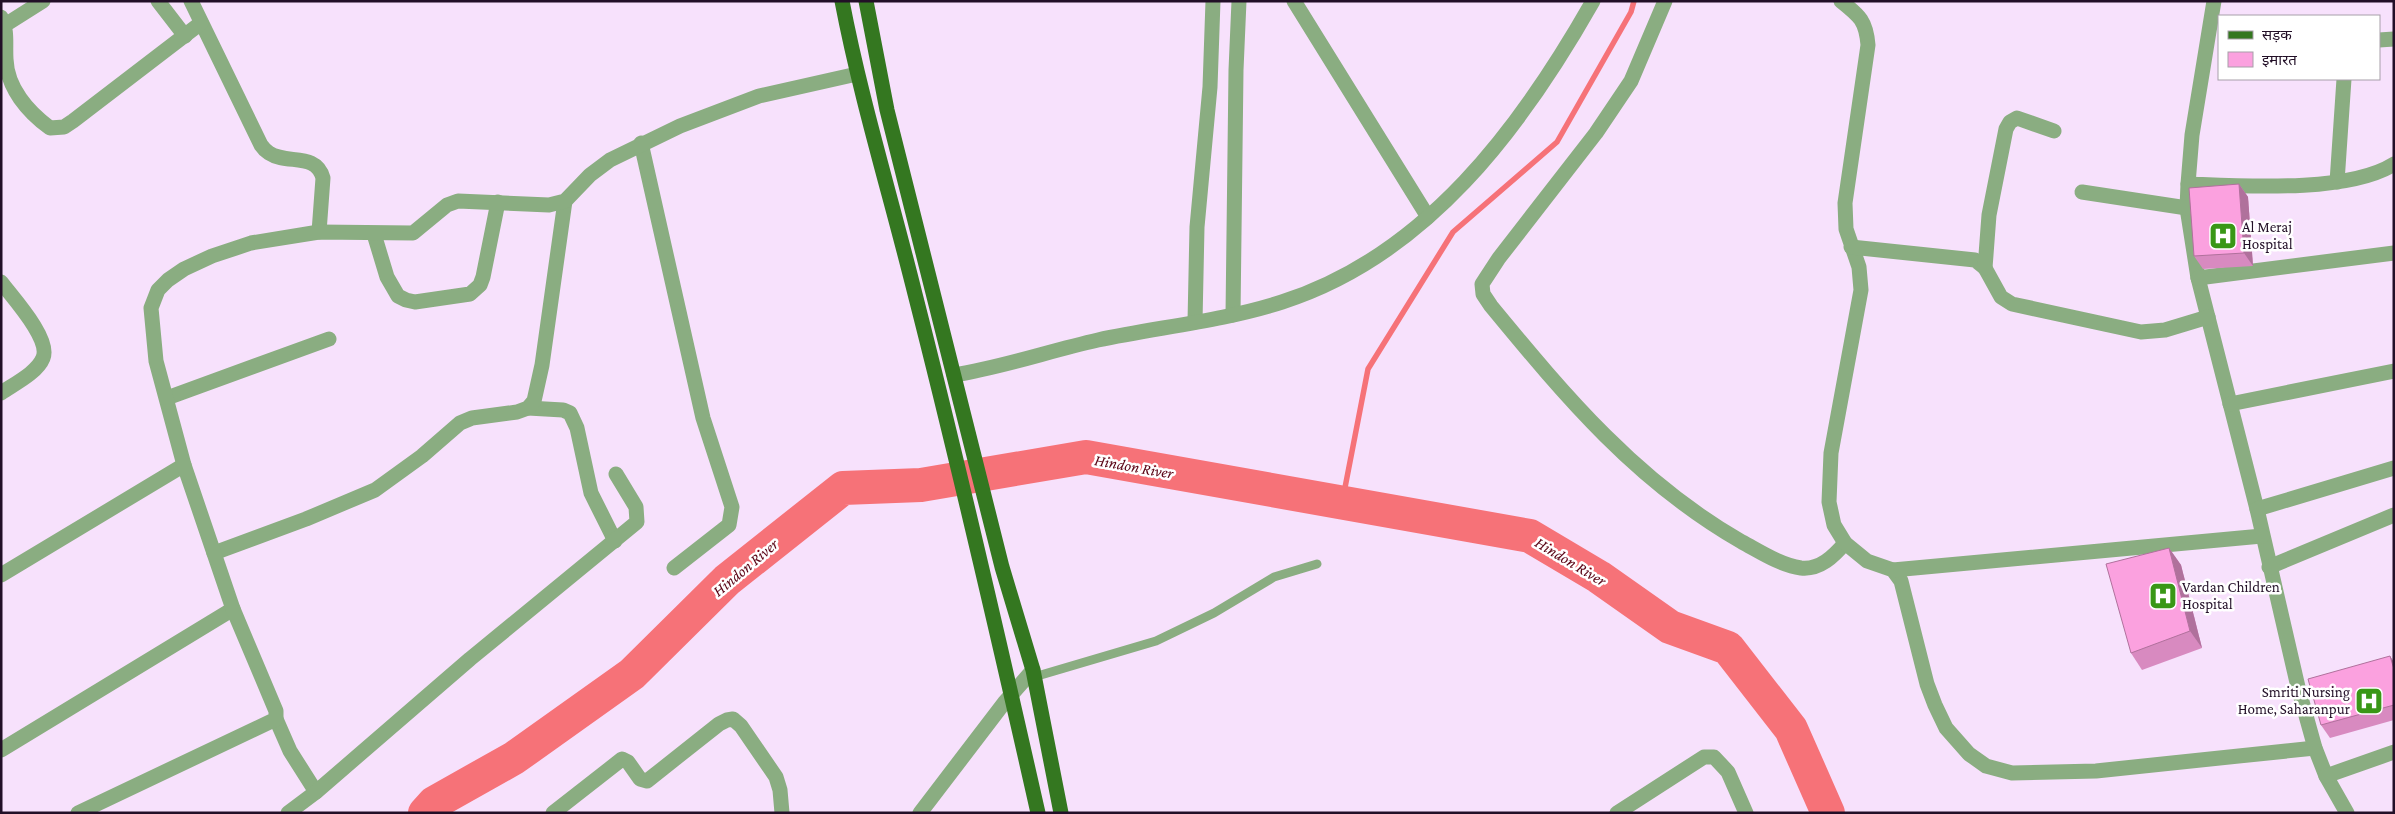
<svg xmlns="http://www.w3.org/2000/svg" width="2395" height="814" viewBox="0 0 2395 814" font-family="'Crimson Pro','Noto Sans Devanagari',serif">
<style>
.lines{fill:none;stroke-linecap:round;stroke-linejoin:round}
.stream{stroke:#f67278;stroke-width:5.5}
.river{stroke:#f67278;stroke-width:34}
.lane{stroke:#8aad81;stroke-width:9}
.street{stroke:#8aad81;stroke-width:15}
.primary{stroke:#347720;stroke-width:15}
.wall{fill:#d88ac0}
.shaded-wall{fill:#b0719c}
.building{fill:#fba1df;stroke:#b0719c}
.labels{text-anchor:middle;stroke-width:5;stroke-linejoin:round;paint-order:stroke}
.poi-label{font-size:15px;fill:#220f27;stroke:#fff;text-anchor:start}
.water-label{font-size:16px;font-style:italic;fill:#590213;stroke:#fff}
</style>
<rect width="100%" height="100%" fill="#f7e1fc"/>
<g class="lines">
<path class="stream" d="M1342 503 1368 369 1453 232 1557 142 1631 12 1634 1"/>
<path class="river" d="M425 813 434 803 514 758 632 674 727 580 843 488 921 485 1086 457 1530 536 1599 577 1670 627 1728 648 1791 729 1828 813"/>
<path class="lane" d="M1034 677 1156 641 1214 613 1274 577 1317 564"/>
<g class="street">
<path d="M158 1 185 36"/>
<path d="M191 1 261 145C263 148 266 151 269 153 287 165 316 152 323 178L319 232"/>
<path d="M1294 1 1428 217"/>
<path d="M1665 1 1631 81 1596 133 1499 258 1482 284 1483 294 1491 306C1566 397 1637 482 1742 542 1759 551 1780 565 1801 568 1820 570 1834 556 1845 543"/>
<path d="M1841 1C1860 16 1866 21 1868 45L1845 203 1846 229 1859 267 1861 290 1831 453 1829 502 1834 525 1845 543 1867 561 1893 570 1901 581 1927 684 1935 705 1946 728 1969 754 1986 766 2012 773 2096 771 2315 748"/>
<path d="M2214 1 2192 135 2188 184 2187 208 2198 278 2257 509 2298 687 2315 748 2326 776 2347 813"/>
<path d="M1 17C8 31 5 44 6 59 7 88 28 112 50 128L64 127 73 121 201 23"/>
<path d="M5 25 43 1"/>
<path d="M2379 40 2394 39"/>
<path d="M641 143 703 418 732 507 729 525 674 568"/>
<path d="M2337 182 2344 79"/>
<path d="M2188 184C2243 186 2348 193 2394 164"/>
<path d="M2082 192 2187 208"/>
<path d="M374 234 387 277 398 296 406 300 415 302 470 294 480 285 483 277 498 202"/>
<path d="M1851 247 1975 260 1985 268 2001 297 2012 304 2141 332 2165 330 2208 317"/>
<path d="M1985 268 1989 215 2006 129 2010 122 2017 118 2054 131"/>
<path d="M2198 278 2394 253"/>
<path d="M1 282C13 298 51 339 43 358 37 373 14 384 1 393"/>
<path d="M1233 315 1236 70 1239 1"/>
<path d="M1195 322 1197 227 1210 87 1213 1"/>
<path d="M954 375C1003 367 1049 351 1098 340 1159 327 1223 321 1282 302 1426 256 1521 128 1593 1"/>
<path d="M167 398 329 339"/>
<path d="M2230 404 2394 371"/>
<path d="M528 408 563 410 570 413 577 428 591 493 615 541"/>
<path d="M2257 509 2394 468"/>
<path d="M214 553 306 519 375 490 422 456 460 423 472 418 517 412 528 408 534 401 542 365 565 201"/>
<path d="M2269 567 2394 515"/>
<path d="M1893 570 2262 536"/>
<path d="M1 575 184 465"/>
<path d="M276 719 290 751 316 792"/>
<path d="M1 750 233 609"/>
<path d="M2326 776 2394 752"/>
<path d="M78 813 276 719V711L233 609 184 465 156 361 151 308 158 290 168 280 184 269 212 256 251 243 319 232 413 233 447 205 458 201 549 205 565 201 590 175 610 160 680 126 759 96 857 74"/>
<path d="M288 813 316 792 470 659 637 522 636 507 616 474"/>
<path d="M553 813 622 759 628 762 640 779 647 781 719 724 727 720 733 719 741 726 776 777 780 790 782 813"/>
<path d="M920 813 1004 703 1033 670"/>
<path d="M1617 813 1704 757H1714L1728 772 1746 813"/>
</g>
<g class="primary">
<path d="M842 1C861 100 891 197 915 294 959 466 999 640 1038 813"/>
<path d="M866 1 887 110 1002 567 1033 670 1061 813"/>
</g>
</g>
<g class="wall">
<path d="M2239 184 2248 197 2253 266 2203 269 2194 256Z"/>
<path d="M2169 548 2181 565 2202 648 2142 670 2131 653Z"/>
<path d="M2394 662V720L2330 738 2321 725Z"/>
</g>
<g class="shaded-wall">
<path d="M2239 184 2248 197 2253 266 2244 253Z"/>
<path d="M2169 548 2181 565 2202 648 2190 631Z"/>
<path d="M2390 656 2394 662V669Z"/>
</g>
<g class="building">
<path d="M2239 184 2244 253 2194 256 2189 188Z"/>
<path d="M2169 548 2190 631 2131 653 2106 564Z"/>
<path d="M2390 656 2394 669V705L2321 725 2308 679Z"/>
</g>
<defs>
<symbol id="hospital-square" viewBox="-11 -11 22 22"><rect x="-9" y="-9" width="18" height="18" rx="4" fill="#399716" stroke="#fff"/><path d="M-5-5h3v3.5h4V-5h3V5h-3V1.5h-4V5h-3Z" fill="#fff"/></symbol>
</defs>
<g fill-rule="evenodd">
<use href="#hospital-square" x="2207" y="220" width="32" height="32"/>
<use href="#hospital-square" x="2147" y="580" width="32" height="32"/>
<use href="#hospital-square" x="2353" y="685" width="32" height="32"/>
</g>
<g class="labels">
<g class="poi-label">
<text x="2242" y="232">Al Meraj<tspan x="2242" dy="17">Hospital</tspan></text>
<text x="2182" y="592">Vardan Children<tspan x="2182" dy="17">Hospital</tspan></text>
<text x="2350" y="697" text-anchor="end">Smriti Nursing<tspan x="2350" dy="17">Home, Saharanpur</tspan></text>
</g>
<g class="water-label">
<text transform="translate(1134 466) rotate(10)" y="6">Hindon River</text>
<text transform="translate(1571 561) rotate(31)" y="6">Hindon River</text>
<text transform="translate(745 567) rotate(-40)" y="6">Hindon River</text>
</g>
</g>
<rect width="2395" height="814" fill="none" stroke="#220f27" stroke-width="5"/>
<rect x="2218" y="15" width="162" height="65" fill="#ffffff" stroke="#a79fa9"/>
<rect x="2228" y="31" width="25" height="8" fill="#347720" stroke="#a79fa9"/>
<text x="2262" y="40" font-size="15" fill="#220f27">सड़क</text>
<rect x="2228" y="52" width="25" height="15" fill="#fba1df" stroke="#a79fa9"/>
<text x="2262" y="65" font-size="15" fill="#220f27">इमारत</text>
</svg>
